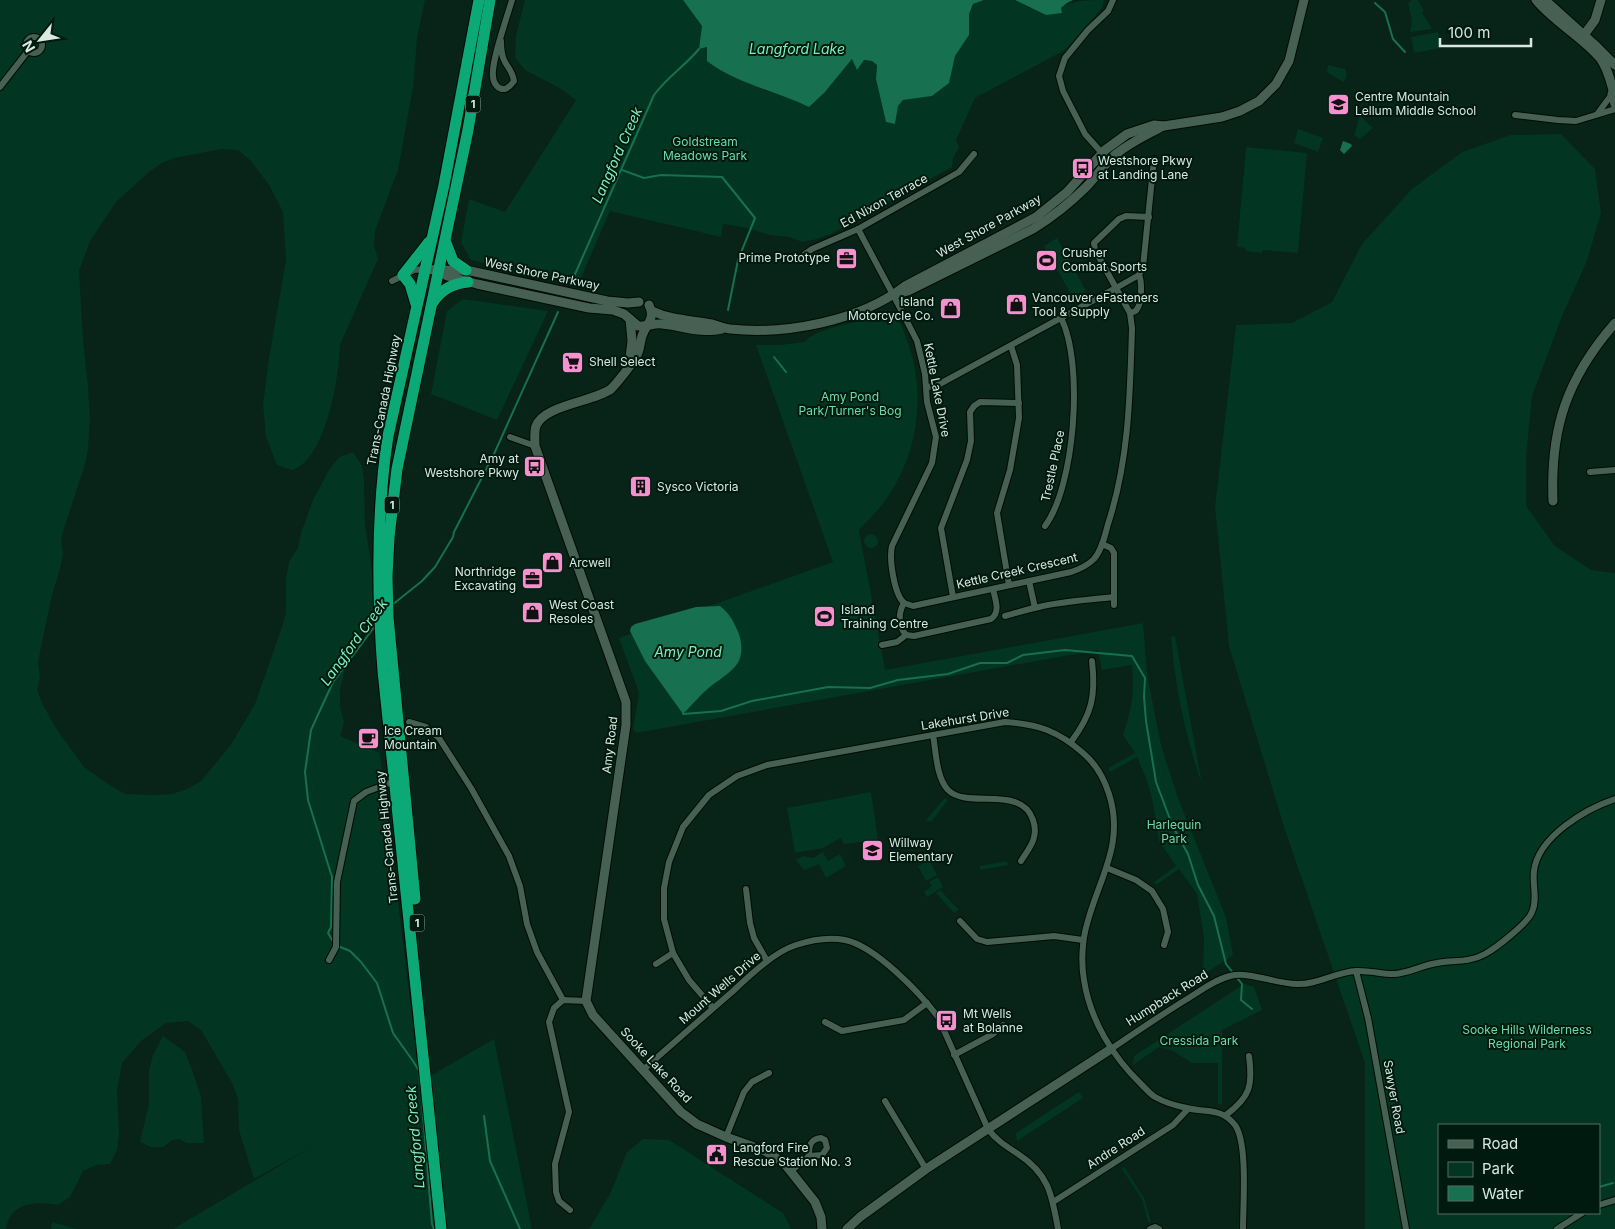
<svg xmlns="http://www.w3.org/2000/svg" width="1615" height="1229" viewBox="0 0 1615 1229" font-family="Inter,sans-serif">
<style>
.green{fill:#033523;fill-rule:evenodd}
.water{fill:#17704f}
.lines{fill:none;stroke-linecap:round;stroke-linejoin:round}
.stream{stroke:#17704f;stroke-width:2}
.street-casing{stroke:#000c04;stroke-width:8}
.secondary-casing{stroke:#000c04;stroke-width:11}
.highway-casing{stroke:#000c04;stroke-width:13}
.street{stroke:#466154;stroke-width:6}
.secondary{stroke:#466154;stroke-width:9}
.highway{stroke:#0ca977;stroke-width:11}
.labels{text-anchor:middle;stroke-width:4;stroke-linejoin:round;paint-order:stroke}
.shield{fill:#011a0f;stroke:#98aba2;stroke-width:1}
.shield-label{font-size:11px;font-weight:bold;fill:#d9e9e1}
.poi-label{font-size:12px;fill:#d9e9e1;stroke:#011a0f;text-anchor:start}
.park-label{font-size:12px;fill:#6adbaa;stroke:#011a0f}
.street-label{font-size:12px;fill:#d9e9e1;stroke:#011a0f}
.water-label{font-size:14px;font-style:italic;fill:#7eefbd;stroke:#011a0f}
</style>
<rect width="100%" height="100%" fill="#082318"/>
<g class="green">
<path d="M0 0H425L417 38 413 88 398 170 375 231 374 245 378 259 340 345C339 377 328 439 305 462 301 466 296 468 292 470L277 465 266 437 263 405 269 358 286 260 283 212 269 185 251 161 238 150 221 149 175 158 162 163 149 172 116 202 90 241 79 271 83 340 88 387 90 419 88 449 85 464 61 538 63 555 60 569 51 599 38 662 40 679 37 690 43 705 57 730 84 767 111 786 125 794 156 795 172 794 187 789 201 781 230 746 255 704 282 627 286 612V579L289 562 298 548 301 533 313 500 329 470 339 457 353 452 362 466 364 480 365 524 372 571 373 616 353 647 343 676 340 690V707L344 722 340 736 380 753 420 1082 494 1039 532 1229H173L313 1146 254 1179 239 1130 238 1099 232 1083 201 1030 188 1021 166 1023 141 1041 122 1063 117 1092 119 1135 117 1150 110 1164 96 1165 83 1171 70 1197 58 1205C37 1201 10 1202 6 1229H0Z"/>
<path d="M525 0H683L702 26 699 49 707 47 749 83 764 90 791 98 825 92 852 59 872 61 877 64 876 79 886 122 895 124 898 106 903 100 932 96 948 83 955 56 969 35V14L973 4 984 0H1015L1030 8H1061C1072 0 1089 0 1104 0L1102 8 1065 50 975 98 956 140 959 147 953 158 952 167 831 234 813 240 802 242 789 237 770 235 743 227 723 224 721 237 610 211 578 285 562 279 471 260 461 243 469 199 505 212 576 100 561 89 525 70 515 58 516 36Z"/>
<path d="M1412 0H1418L1424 11 1422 12 1432 29 1410 32 1412 20 1408 3Z"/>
<path d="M1438 32 1441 48 1414 53 1411 37Z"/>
<path d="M1328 65 1345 69C1347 73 1347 79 1343 82L1327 72Z"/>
<path d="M1360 116 1373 128 1360 139 1354 135Z"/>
<path d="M1298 129 1323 138 1318 152 1294 143Z"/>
<path d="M1561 134 1595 169 1601 213 1587 261 1562 316 1532 396 1526 457V506L1555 546 1591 570 1615 573V1229H1365V1063L1285 830 1229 646 1215 507 1236 325 1292 323 1332 302 1362 244 1412 189 1462 152 1511 135ZM1439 1125H1599V1213H1439Z"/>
<path d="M1246 147 1307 153 1298 253 1263 250 1262 253 1246 251 1245 248 1237 247Z"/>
<path d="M1057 238 1086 291 1073 298 1044 246Z"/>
<path d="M463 299 548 311 497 420 431 394 447 311Z"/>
<path d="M884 315C898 314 902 325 906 337 926 389 920 448 889 495 881 508 870 518 859 530L885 670 1143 623 1147 674 1161 745 1178 798 1226 917 1233 955 1203 975 1204 938 1197 894 1179 869 1156 885 1154 882 1176 866 1159 841 1152 798 1146 778 1137 757 1110 772 1108 768 1135 753 1123 735C1132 708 1134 694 1132 665L1102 670 1098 650 636 733 633 729 639 693 619 638 833 562 756 345H780L805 342C812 329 862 321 877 318Z"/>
<circle cx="871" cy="541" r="7"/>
<path d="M1175 636 1202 784C1185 736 1175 687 1171 637Z"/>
<path d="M871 792 878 840 844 844 841 838 823 848 795 853 787 808Z"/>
<path d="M945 798 948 800 931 822 926 820Z"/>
<path d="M823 852 828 861 840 854 846 866 826 878 819 865 820 864 804 870 796 860 803 856 813 858Z"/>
<path d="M929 860 937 875 926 881 918 866Z"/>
<path d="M1007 861 1008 865 980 870V866Z"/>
<path d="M938 877 943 887 927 897 924 892 932 886 929 882Z"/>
<path d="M940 890 959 910 954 913 936 893Z"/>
<path d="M1244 984 1254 987 1262 1010 1222 1030V1105L1218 1103V1063H1192L1173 1051 1159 1047 1133 1065 1134 1056Z"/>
<path d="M163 1036 185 1052 192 1070 201 1097 204 1143H187L179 1139 172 1140 163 1147H151L140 1142 149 1104V1070L153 1055Z"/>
<path d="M1079 1092 1083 1098 1017 1141 1016 1133Z"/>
<path d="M643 1139 669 1140 783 1213 791 1229H589L610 1194 627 1152Z"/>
<path d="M1124 1167 1144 1198 1151 1222H1148L1142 1199 1122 1169Z"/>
<path d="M52 1222 77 1229H51Z"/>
</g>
<g class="water">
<path d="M683 0H984L973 4 969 14V35L955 56 949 83 932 96 903 100 898 106 895 124 886 122 876 79 877 65 872 61 864 60 857 70 852 59 825 92 809 107C776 91 737 84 707 61V47L699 49 702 26Z"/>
<path d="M1015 0H1073L1067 3 1061 8 1062 13 1046 15Z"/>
<path d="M1343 141 1351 144 1352 146 1344 154 1340 150Z"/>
<path d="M720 606C730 614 734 622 739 634 748 664 731 671 711 686 701 694 692 705 683 714L645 661 630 631 631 627 635 624 696 607Z"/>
</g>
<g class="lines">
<g class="stream">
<path d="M1375 3 1385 12 1393 39 1405 52"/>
<path d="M622 170 644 178 661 175 722 177 755 218 738 260 728 310"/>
<path d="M572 281 654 95C667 77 685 66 699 49"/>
<path d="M774 357 786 372"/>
<path d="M392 605 422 581 435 567 453 537 454 532 494 454 558 312"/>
<path d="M683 714 721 711 752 701 828 687 870 688 898 680 948 674 980 663H1007L1023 655 1065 650 1132 656 1145 678 1144 697 1146 721 1156 782 1173 827 1188 854 1198 885 1214 916 1226 964 1242 984 1241 1000 1252 1009"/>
<path d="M334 943 328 933 331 927 332 877 308 800 305 772 311 730 333 682 375 626"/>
<path d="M338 946 350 951 361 962 377 983 393 1033 413 1061 419 1071 420 1083"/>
<path d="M422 1102 432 1224 434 1229"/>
<path d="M484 1116 490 1161 520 1229"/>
<path d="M1599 1187 1613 1183"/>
</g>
<defs>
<g id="street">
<circle cx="34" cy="45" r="8"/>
<path d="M501 41C501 48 501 55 505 62 509 69 513 73 514 81 511 85 509 88 505 89 498 90 493 83 493 76 491 62 507 17 512 0"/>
<path d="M0 87 28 51"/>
<path d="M1598 113 1612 94"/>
<path d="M1515 115 1558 120 1576 121 1615 109"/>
<path d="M1109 161 1085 134 1063 91 1059 76 1065 58 1088 30 1108 11 1113 0"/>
<path d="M858 229 898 304 917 341 925 374 927 402 936 437 932 463 892 546C889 559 894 594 904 603"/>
<path d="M798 259 812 249 858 229 959 172 974 154"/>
<path d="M1139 275 1116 288 1095 250 1094 243 1119 219 1126 216 1149 217"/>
<path d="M1139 275 1143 267 1154 159"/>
<path d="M392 281 414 270 426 269"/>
<path d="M1130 313C1132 312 1136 312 1137 309 1142 303 1142 281 1139 275"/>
<path d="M510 437 535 446"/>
<path d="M1590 472 1615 470"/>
<path d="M1045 526C1075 486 1084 363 1061 318"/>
<path d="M1102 544 1111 548 1114 553V605"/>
<path d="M1029 581 1035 608"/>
<path d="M1009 585 997 513 1010 470 1019 418 1017 365 1011 346"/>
<path d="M953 597 941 528 967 460 971 441 970 412 974 406 980 402 1019 403"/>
<path d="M904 603 913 606 922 604 1071 572C1080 569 1087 566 1094 559 1102 550 1105 535 1108 524 1129 460 1130 395 1132 328L1130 313 1116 288 936 386 926 387"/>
<path d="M904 603C898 613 898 626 906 635L914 636 991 619C1001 612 995 599 993 589"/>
<path d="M1005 616C1016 613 1028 609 1039 607 1063 601 1089 600 1114 597"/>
<path d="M882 645 897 642 906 635"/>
<path d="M409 722 426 727 439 738 471 788 509 856 520 886 527 924 537 952 563 1000"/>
<path d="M933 735C936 751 936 777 948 790 968 810 1021 784 1033 820 1039 837 1030 847 1021 861"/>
<path d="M1071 742C1092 714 1096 696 1092 661"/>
<path d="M1107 868 1136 880 1152 891 1163 909 1168 932 1164 945"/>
<path d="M746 889 750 923 754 938 767 961"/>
<path d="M960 921 977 939 987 942 1054 936 1083 940"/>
<path d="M329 960 336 947 337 882 354 801 366 792 395 781"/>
<path d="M656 964 673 953"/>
<path d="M1356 971 1368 1018 1406 1229"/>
<path d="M713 1008 689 980 673 953 664 919V888L669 862 683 827 709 795 737 776 767 765 1005 722C1038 724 1058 731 1083 753 1096 764 1104 778 1109 794 1125 844 1099 878 1087 924 1082 941 1081 963 1084 980 1090 1020 1113 1057 1141 1084 1145 1088 1150 1094 1155 1097 1164 1102 1177 1106 1187 1108 1205 1113 1221 1107 1235 1125 1248 1143 1243 1205 1243 1229"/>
<path d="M825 1022 842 1031 904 1020 927 1003"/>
<path d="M1111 1049C1136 1032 1161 1015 1187 999 1200 991 1214 980 1230 976 1249 971 1276 984 1297 984 1317 985 1336 972 1356 971 1368 970 1381 974 1393 974 1408 974 1422 965 1437 963 1453 960 1469 963 1485 954 1496 948 1528 923 1532 912 1538 899 1532 884 1534 871 1538 837 1585 809 1615 799"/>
<path d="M954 1055 993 1034 1003 1025"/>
<path d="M643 1070C672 1044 702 1018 732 992 749 976 774 952 796 945 811 940 829 937 845 940 875 946 920 993 938 1017L988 1129C996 1140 1006 1146 1018 1154 1049 1174 1052 1195 1058 1229"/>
<path d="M885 1101 926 1169"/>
<path d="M1226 1115C1250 1097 1253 1086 1249 1056"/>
<path d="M726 1137 744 1092 752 1082 769 1073"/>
<path d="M791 1171 809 1156 822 1155 827 1148 825 1140 821 1138C810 1139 809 1146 809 1156"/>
<path d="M1053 1202 1173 1125 1188 1109"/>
<path d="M1599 1205 1615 1200"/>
<path d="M570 1210 559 1201 556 1192 555 1164 569 1112 549 1022 554 1008 563 1000 586 1001"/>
<path d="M1150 1229 1155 1227 1159 1229"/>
<path d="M1557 1229 1582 1213"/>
</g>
<g id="secondary">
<path d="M1536 0C1554 22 1581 36 1600 58 1607 67 1610 79 1613 90"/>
<path d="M1545 0 1595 45 1615 65"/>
<path d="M1581 39 1595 20 1601 0"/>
<path d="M1615 87 1612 94 1615 104"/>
<path d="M426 269C439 271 452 270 466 270L607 301 628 303 639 302"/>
<path d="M439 271 447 276 477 284 589 308 613 310 624 314 638 326C646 327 654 323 662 324 683 326 701 334 722 329"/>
<path d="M896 294 908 291 1033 229C1052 217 1069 204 1085 188 1096 177 1104 164 1116 154 1131 142 1147 135 1163 126"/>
<path d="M649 305C656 319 646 324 642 336 640 342 640 350 637 355 634 362 616 384 611 389 593 402 544 405 536 426 534 432 535 439 535 446L626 702V725L586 1001 593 1015 681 1112 697 1124 726 1137 765 1151 784 1163 815 1202 821 1217 822 1229"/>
<path d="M652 311C671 320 691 320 712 324 718 326 724 328 730 329 786 335 860 321 905 286L1036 217 1067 192 1105 150 1127 134 1154 125 1164 126 1222 117 1240 111 1259 101 1276 84 1289 61 1304 0"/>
<path d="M629 365 632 341 630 319"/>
<path d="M1553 501C1550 428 1567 378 1615 323"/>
<path d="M847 1229 860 1217 926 1169 1111 1049"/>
</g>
<g id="highway">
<path d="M446 243 453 261 466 270"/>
<path d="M433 302C442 289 452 284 468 282"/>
<path d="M416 304 410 284 403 275 429 242"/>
<path d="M415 899 388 617 387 576 389 537 397 469 468 130 490 0"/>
<path d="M441 1229 383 671C377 593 376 514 388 436L444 185 479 0"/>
</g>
</defs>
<use href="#street" class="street-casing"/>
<use href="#secondary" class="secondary-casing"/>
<use href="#highway" class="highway-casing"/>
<use href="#street" class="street"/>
<use href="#secondary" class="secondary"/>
<use href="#highway" class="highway"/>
</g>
<defs>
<symbol id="school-square" viewBox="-11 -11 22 22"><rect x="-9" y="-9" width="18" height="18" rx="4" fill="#f690cf" stroke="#011a0f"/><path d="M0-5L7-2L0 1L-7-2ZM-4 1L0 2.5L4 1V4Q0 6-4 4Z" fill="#111"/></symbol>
<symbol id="bus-square" viewBox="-11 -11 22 22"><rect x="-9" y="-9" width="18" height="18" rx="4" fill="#f690cf" stroke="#011a0f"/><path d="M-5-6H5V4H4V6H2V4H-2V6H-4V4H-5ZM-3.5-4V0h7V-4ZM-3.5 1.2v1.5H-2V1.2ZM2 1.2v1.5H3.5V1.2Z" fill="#111"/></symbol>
<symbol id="office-square" viewBox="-11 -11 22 22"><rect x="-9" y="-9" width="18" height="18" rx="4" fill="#f690cf" stroke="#011a0f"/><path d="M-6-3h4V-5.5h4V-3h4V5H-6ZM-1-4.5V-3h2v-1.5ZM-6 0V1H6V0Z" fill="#111"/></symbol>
<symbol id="stadium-square" viewBox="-11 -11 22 22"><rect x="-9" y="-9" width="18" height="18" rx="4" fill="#f690cf" stroke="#011a0f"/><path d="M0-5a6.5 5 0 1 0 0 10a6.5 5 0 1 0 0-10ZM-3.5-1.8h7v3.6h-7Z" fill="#111"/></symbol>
<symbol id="shop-square" viewBox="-11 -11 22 22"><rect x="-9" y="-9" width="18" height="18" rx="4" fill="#f690cf" stroke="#011a0f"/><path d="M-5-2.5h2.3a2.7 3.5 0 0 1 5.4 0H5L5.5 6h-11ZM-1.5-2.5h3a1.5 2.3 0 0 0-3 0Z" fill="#111"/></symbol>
<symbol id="supermarket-square" viewBox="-11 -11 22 22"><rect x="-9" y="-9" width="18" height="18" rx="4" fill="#f690cf" stroke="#011a0f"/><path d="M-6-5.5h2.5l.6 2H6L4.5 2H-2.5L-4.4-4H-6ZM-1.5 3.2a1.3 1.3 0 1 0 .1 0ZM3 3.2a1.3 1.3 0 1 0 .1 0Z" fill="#111"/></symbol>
<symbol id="building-square" viewBox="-11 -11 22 22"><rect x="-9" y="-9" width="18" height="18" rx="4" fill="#f690cf" stroke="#011a0f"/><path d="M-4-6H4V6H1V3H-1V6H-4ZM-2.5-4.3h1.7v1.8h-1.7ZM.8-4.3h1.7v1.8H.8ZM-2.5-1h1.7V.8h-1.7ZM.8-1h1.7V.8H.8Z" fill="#111"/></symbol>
<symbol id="cafe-square" viewBox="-11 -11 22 22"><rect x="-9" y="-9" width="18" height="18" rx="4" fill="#f690cf" stroke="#011a0f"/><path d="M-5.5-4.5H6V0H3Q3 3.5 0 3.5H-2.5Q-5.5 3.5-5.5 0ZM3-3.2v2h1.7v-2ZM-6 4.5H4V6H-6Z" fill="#111"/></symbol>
<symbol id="civic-square" viewBox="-11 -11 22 22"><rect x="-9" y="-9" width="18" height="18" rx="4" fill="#f690cf" stroke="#011a0f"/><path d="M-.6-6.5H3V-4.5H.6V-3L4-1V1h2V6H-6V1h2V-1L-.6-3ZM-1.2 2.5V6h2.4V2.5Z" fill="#111"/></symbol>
</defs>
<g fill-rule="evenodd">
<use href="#school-square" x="1326" y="92" width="25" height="25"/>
<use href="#bus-square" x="1070" y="156" width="25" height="25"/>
<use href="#office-square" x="834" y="246" width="25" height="25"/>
<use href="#stadium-square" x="1034" y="248" width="25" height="25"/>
<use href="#shop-square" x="1004" y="292" width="25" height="25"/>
<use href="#shop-square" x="938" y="296" width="25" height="25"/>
<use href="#supermarket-square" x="560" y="350" width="25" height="25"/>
<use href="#bus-square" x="522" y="454" width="25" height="25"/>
<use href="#building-square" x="628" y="474" width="25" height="25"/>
<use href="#shop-square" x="540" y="550" width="25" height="25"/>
<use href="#office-square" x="520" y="566" width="25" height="25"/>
<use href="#shop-square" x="520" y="600" width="25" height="25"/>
<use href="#stadium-square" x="812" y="604" width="25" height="25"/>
<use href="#cafe-square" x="356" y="726" width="25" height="25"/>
<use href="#school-square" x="860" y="838" width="25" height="25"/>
<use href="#bus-square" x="934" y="1008" width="25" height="25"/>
<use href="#civic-square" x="704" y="1142" width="25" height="25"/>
</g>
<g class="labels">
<g class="shield">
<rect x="465.5" y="95.5" width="15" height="17" rx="4"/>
<rect x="384.5" y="496.5" width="15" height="17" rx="4"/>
<rect x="409.5" y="914.5" width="15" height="17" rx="4"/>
</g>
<g class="shield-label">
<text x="473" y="108">1</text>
<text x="392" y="509">1</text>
<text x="417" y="927">1</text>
</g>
<g class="poi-label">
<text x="1355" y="101">Centre Mountain<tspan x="1355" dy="14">Lellum Middle School</tspan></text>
<text x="1098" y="165">Westshore Pkwy<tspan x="1098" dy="14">at Landing Lane</tspan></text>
<text x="1062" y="257">Crusher<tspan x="1062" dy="14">Combat Sports</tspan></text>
<text x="830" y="262" text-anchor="end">Prime Prototype</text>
<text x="1032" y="302">Vancouver eFasteners<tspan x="1032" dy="14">Tool &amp; Supply</tspan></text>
<text x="934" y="306" text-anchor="end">Island<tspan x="934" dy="14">Motorcycle Co.</tspan></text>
<text x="589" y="366">Shell Select</text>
<text x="519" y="463" text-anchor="end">Amy at<tspan x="519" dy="14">Westshore Pkwy</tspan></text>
<text x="657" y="491">Sysco Victoria</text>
<text x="569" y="567">Arcwell</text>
<text x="516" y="576" text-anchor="end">Northridge<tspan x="516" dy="14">Excavating</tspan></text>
<text x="549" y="609">West Coast<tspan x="549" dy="14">Resoles</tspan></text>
<text x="841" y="614">Island<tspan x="841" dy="14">Training Centre</tspan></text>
<text x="384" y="735">Ice Cream<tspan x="384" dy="14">Mountain</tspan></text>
<text x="889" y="847">Willway<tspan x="889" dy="14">Elementary</tspan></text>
<text x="963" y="1018">Mt Wells<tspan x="963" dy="14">at Bolanne</tspan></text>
<text x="733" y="1152">Langford Fire<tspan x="733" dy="14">Rescue Station No. 3</tspan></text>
</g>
<g class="park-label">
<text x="705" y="146">Goldstream<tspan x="705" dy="14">Meadows Park</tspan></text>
<text x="850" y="401">Amy Pond<tspan x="850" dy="14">Park/Turner's Bog</tspan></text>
<text x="1174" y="829">Harlequin<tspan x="1174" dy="14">Park</tspan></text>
<text x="1527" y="1034">Sooke Hills Wilderness<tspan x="1527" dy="14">Regional Park</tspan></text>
<text x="1199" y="1045">Cressida Park</text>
</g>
<g class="street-label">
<text transform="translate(884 201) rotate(-29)" y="4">Ed Nixon Terrace</text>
<text transform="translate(989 226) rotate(-29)" y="4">West Shore Parkway</text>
<text transform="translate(542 274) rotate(12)" y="4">West Shore Parkway</text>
<text transform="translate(937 390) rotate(79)" y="4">Kettle Lake Drive</text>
<text transform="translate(384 400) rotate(-79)" y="4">Trans-Canada Highway</text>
<text transform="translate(1053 466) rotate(-78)" y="4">Trestle Place</text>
<text transform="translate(1017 571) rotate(-13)" y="4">Kettle Creek Crescent</text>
<text transform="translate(965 719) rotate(-9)" y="4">Lakehurst Drive</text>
<text transform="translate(610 745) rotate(-83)" y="4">Amy Road</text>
<text transform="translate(387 837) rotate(-96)" y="4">Trans-Canada Highway</text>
<text transform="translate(720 988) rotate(-41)" y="4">Mount Wells Drive</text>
<text transform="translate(1167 998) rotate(-32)" y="4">Humpback Road</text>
<text transform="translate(656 1065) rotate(47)" y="4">Sooke Lake Road</text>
<text transform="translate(1394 1097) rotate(80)" y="4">Sawyer Road</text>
<text transform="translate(1116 1148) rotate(-33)" y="4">Andre Road</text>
</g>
<g class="water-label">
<text x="797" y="54">Langford Lake</text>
<text transform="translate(617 155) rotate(-66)" y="5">Langford Creek</text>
<text transform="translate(354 642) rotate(-54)" y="5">Langford Creek</text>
<text x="688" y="657">Amy Pond</text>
<text transform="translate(415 1137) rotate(-95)" y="5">Langford Creek</text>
</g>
</g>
<rect x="1438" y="1124" width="162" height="90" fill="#011a0f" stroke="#576d63"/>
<rect x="1448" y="1140" width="25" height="8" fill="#466154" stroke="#576d63"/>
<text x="1482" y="1149" font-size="15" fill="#d9e9e1">Road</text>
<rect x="1448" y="1162" width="25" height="15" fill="#033523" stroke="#576d63"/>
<text x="1482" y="1174" font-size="15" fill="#d9e9e1">Park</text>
<rect x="1448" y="1186" width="25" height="15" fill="#17704f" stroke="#576d63"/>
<text x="1482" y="1199" font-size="15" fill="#d9e9e1">Water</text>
<g transform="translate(40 40) rotate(240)" stroke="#011a0f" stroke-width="4" paint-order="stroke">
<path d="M0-4L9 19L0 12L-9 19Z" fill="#d9e9e1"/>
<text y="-8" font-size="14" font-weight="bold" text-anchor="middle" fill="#d9e9e1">N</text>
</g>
<path d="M1440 38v8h91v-8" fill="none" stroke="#d9e9e1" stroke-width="2.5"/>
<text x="1448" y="38" font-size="15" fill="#d9e9e1" stroke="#011a0f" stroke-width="4" paint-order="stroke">100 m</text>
</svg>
